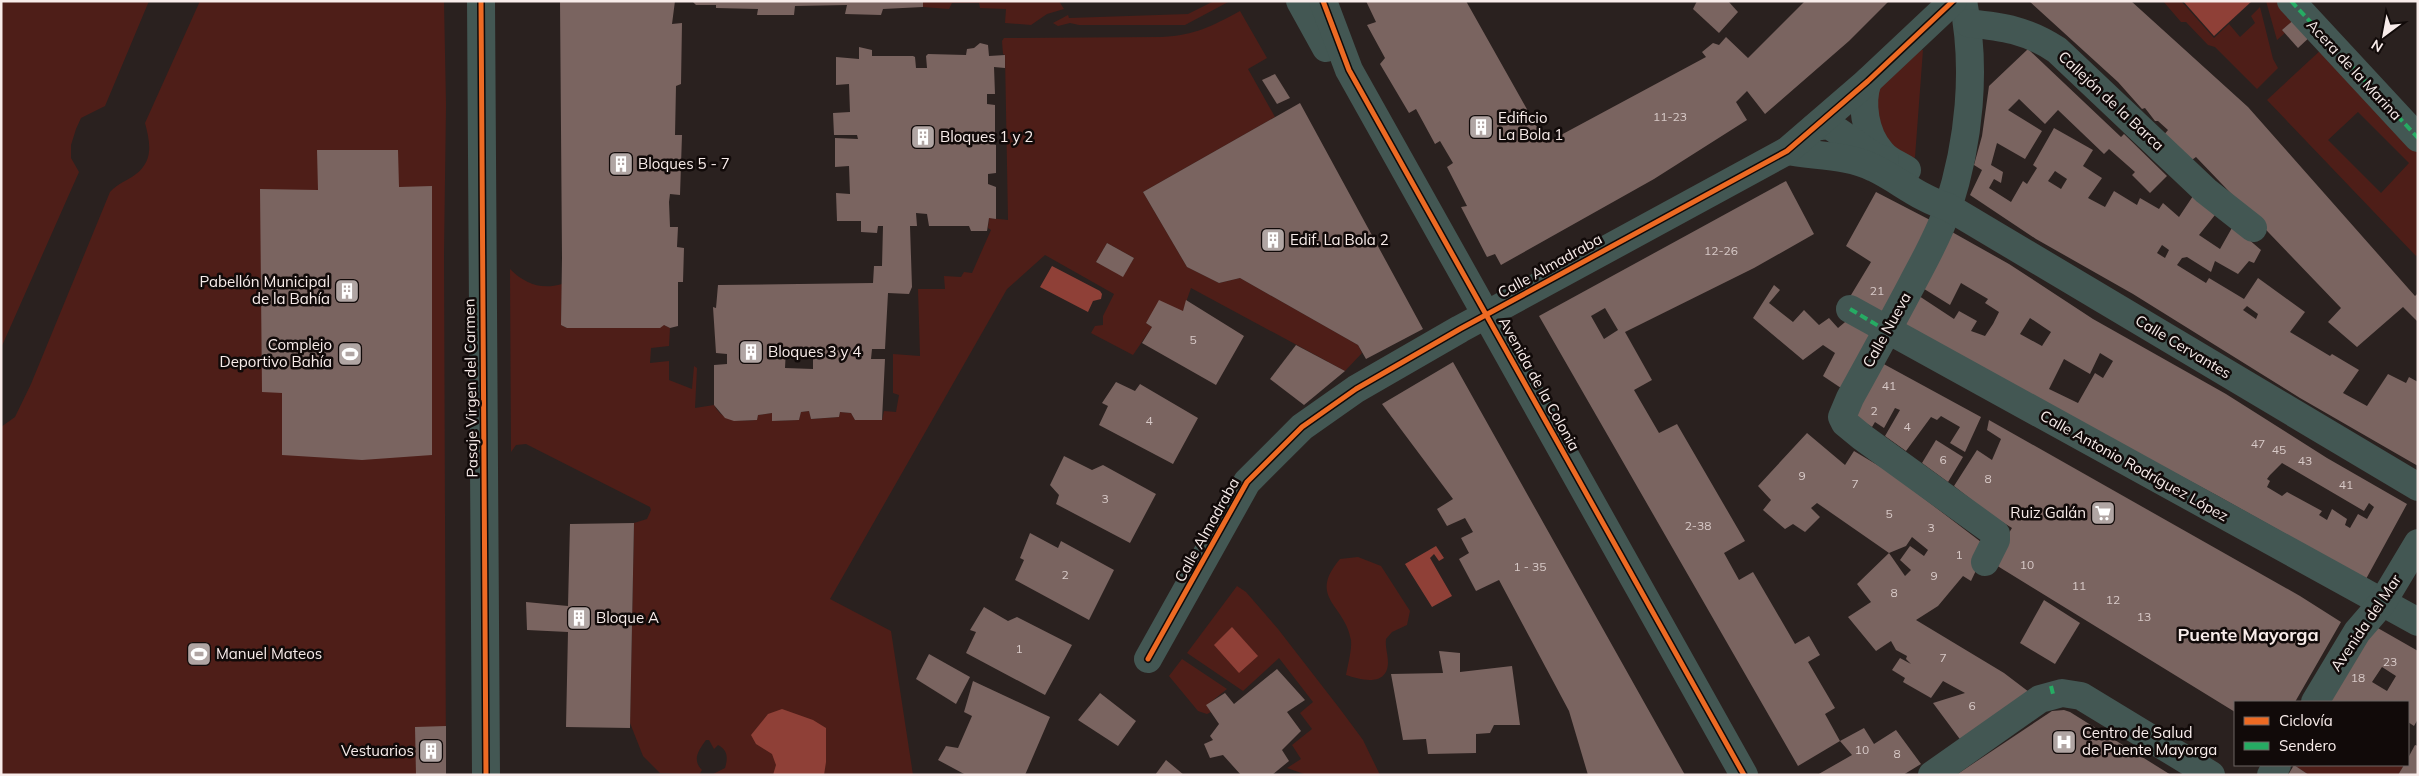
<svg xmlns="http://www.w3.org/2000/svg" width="2419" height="776" viewBox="0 0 2419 776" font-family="Mulish,sans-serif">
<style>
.green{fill:#4e1e18;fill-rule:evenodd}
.water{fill:#8f4037}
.building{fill:#7a6460;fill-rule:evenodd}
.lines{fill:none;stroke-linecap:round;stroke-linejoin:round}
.minor{stroke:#435753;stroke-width:28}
.quiet{stroke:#26ab63;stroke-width:4;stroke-dasharray:8 4;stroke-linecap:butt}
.cycleway-casing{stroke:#110a09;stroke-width:8}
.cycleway{stroke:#ed6a23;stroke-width:5}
.labels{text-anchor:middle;stroke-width:5;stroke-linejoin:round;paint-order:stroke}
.number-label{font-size:12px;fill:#d8cac8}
.street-label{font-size:15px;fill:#f8ecea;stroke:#110a09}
.poi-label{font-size:15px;fill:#f8ecea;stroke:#110a09;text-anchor:start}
.quarter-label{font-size:18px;font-weight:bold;fill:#f8ecea;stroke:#110a09}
</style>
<rect width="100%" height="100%" fill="#2a211f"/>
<g class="green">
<path d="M1 1H149L105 106 81 118 76 129 71 145V158L79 172 1 348Z"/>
<path d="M200 1H444L446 105 444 254 446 775H1V427L15 417 31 384 110 192C118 183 127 181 136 174 154 160 150 142 145 123Z"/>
<path d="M923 1H1059L1064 9 1047 14 1031 25 1005 23 1006 9 980 8 979 3H952L949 9 923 7Z"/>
<path d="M1214 1H1230L1185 25H1079L1070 23 1058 26 1053 23 1068 15 1069 18 1188 14Z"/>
<path d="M2163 1H2181L2214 38 2229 24 2240 37 2255 23 2251 16 2260 7 2273 59 2278 68 2257 89 2215 47 2208 45 2186 22H2181Z"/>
<path d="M2266 1H2276L2294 20 2282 30 2285 33 2277 40Z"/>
<path d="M1240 11 1267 58 1248 69 1275 117 1143 192 1187 267 1219 283 1240 278 1358 345 1362 353 1345 371 1191 288 1183 311 1146 323 1152 327 1133 355 1091 333 1095 326 1103 325V316L1114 294 1045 255 1007 289 830 599 891 631 913 775H711L725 768C728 758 728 750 718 745L714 749 709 740H706C698 751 692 760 702 770L699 775 660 773 643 756 630 723 634 523 647 519 651 510 650 507 526 444 516 445 511 452 510 269C525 284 541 290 562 284L561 325 567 328 664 325 670 328 669 346 651 348 650 363 669 361V380L692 389 694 366 697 368 695 408 714 405C724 423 739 421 757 420L758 415 772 413V421L799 420 801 412 809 411 811 419 839 417 840 412 851 413 855 420H882L884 411 896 412 899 395 893 393V354L920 356 918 289H945L944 276 961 277 964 272 972 273 991 230 988 228 989 218 1008 220 1005 55 1003 54 1002 41 1004 38 1162 37C1196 35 1210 27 1240 11ZM1107 243 1134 258 1123 276 1096 262Z"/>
<path d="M2323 48 2418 148V254L2416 256 2267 100ZM2358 112 2409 163 2381 193 2328 140Z"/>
<path d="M1918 50H1923L1915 157 1912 161 1891 147 1874 112 1879 89Z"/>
<path d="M1358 557 1381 566 1410 611 1407 625 1392 632 1386 639C1385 647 1388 654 1388 663 1387 687 1361 680 1346 675 1348 664 1352 650 1351 640 1345 604 1307 598 1340 559Z"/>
<path d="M1237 586 1246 592 1278 629 1340 709 1363 740 1380 775H1307L1287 768 1301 759 1292 745 1312 729 1300 713 1313 702 1279 658 1243 691 1187 653Z"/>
<path d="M1182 659 1227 689 1207 705 1211 712 1207 714 1198 711 1169 676Z"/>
<path d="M2294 765H2404L2398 775H2309Z"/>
</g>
<g class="water">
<path d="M2183 1H2252L2214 36Z"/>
<path d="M1052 266 1100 291 1102 294 1101 299 1093 301 1088 312 1040 287Z"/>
<path d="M1436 546 1444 558 1439 561 1434 554 1430 558 1452 596 1432 607 1405 564Z"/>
<path d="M1232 627 1258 656 1239 673 1214 645Z"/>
<path d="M782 709 813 720 826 728V762L824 775H773L776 765 772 754 756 744 751 735 768 714Z"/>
</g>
<g class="building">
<path d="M560 1H675L672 24 682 23 681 84 676 86 675 135H682L680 195 670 194 669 202 670 227H678L677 247 684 248 683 282H678V326L670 328 664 325 660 328H567L561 325 562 258Z"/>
<path d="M695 1H923V7L883 9 881 15 845 14 847 5 795 6 794 15H757L758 9 716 8V5H696L693 2Z"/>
<path d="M1366 1H1466L1546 143 1706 57 1702 52 1713 43 1719 45 1726 37 1748 58 1805 1H1889L1849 41 1765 114 1747 91 1736 102 1747 120 1654 179 1501 265 1495 254 1487 257 1461 207 1467 206 1447 167 1453 163 1440 141 1435 144 1416 109 1409 113 1380 64 1385 58 1367 25 1376 22Z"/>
<path d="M1697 1H1728L1738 12 1719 33 1693 9Z"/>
<path d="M2029 1H2131L2248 107 2415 296 2418 293V322L2403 307 2357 347 2328 322 2341 308 2196 157 2189 162 2162 137 2168 130 2158 121H2155L2145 108 2142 109 2118 82Z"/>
<path d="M2296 18 2312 35 2298 48 2282 30Z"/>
<path d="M980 43 988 45 989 56 1005 55V68L994 67 995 94H987V104L995 105V134H988V143L996 145V173L988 174V184L996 187V219L989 218 987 231H971L969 226H929L927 214 916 213 917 226H910L912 287 909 294 888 293 885 349H872L871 359H885L882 420H855L851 413 840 412 839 417 811 419 809 411 801 412 799 420 772 421V413L758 415 757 420 734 421 725 418 714 405V365L727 364V354L716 353 713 307 716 308 718 285 873 283 874 266H882L883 226H878L877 233 861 232V221H837L836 193 850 194 849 166 835 167V138L858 139 857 135H834L833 113 850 112 849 84 836 85V57L859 59V47L872 50V56H913L915 57 916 68H927L926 56 928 54 966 55 967 49 974 48ZM786 349 813 350V369L785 368Z"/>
<path d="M2028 49 2121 137 2124 134 2167 176 2150 193 2132 175 2135 172 2109 149 2104 154 2058 110 2045 124 2019 99 2008 110 2042 131 2025 159 1997 143 1991 165 2003 172 2001 183 1994 179 1989 188 2011 202 2023 181 2027 184 2037 168 2033 165 2054 128 2093 150 2083 166 2102 178 2088 198 2105 207 2114 191 2137 205 2140 198 2159 209 2163 203 2179 217 2193 196 2215 215 2199 235 2220 249 2233 226 2261 250 2254 263 2249 261 2238 274 2215 261 2211 272 2187 257 2182 258 2177 265 2206 283 2209 278 2244 299 2258 278 2305 312 2290 332 2330 356 2332 354 2359 370 2343 393 2367 406 2388 374 2406 383 2409 377 2418 382V466L2300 398 2133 294 2036 239 1970 195 1982 170 1974 165 1982 136 1989 86ZM2055 171 2067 179 2061 189 2048 181ZM2162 245 2169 250 2165 258 2157 253ZM2247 306 2258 314 2256 319 2243 310Z"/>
<path d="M1275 74 1290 98 1277 104 1262 80Z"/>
<path d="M1300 103 1423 329 1366 359 1358 345 1240 278 1219 283 1187 267 1143 192Z"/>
<path d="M317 150H398L399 187 432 186V455L362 460 282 455V393L262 392 260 189 318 190Z"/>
<path d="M1786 181 1814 234 1754 268 1625 332 1652 380 1634 390 1659 433 1677 424 1745 541 1724 553 1739 580 1753 572 1795 644 1809 636 1820 655 1808 662 1835 708 1825 714 1840 741 1798 766 1539 316ZM1605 308 1618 330 1604 339 1591 316Z"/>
<path d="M1876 192 1932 221 1883 320 1848 300 1871 262 1846 246Z"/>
<path d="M1952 232 2009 264 2093 319 2226 394 2327 458 2407 504 2366 579 2218 496 1901 326 1916 294 1954 319 1959 311 1977 321 1971 331 1985 336 1993 324 1999 312 1985 303 1988 299 1961 283 1950 305 1921 287ZM2030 318 2051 332 2042 346 2020 334ZM2100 353 2113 361 2103 378 2095 373 2078 403 2049 389 2064 359 2090 374ZM2282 463 2364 511 2369 503 2374 507 2367 519 2358 514 2350 528 2345 525 2347 519 2332 509 2327 520 2319 515 2322 511 2287 492 2282 496 2267 487 2270 481 2267 479 2270 475Z"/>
<path d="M1107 243 1134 258 1123 277 1096 262Z"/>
<path d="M1774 285 1780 290 1769 303 1793 322 1804 310 1819 325 1829 318 1838 328 1851 317 1874 332 1844 390 1823 376 1835 353 1823 345 1803 360 1753 318Z"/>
<path d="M1159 300 1183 311 1186 300 1244 336 1216 385 1142 343 1152 327 1146 323Z"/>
<path d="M1296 345 1345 371 1304 405 1270 379Z"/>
<path d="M1453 362 1685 775H1588L1569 711 1499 580 1476 591 1459 559 1469 553 1461 538 1473 532 1465 518 1447 526 1437 509 1453 499 1382 404Z"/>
<path d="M1880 362 1981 417 1965 452 1950 443 1960 427 1941 416 1937 420 1931 417 1906 451 1885 436 1900 410 1895 408 1884 428 1875 422 1872 427 1852 414Z"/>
<path d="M1116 382 1135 391 1140 384 1198 418 1173 464 1099 425 1108 406 1102 403Z"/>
<path d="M1989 420 2300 596 2341 622 2295 702H2235V712L1991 562 2012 528 1991 515 1954 486 1977 450 1992 460 2001 439 1987 430Z"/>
<path d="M1807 433 1845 465 1854 451 1889 472 1985 545 1981 560 1971 581 1963 576 1938 606 1916 620 2004 673 2029 692 1962 742 1933 703 1965 693 1943 681 1931 698 1903 682 1905 678 1892 670 1900 658 1911 664 1906 659 1907 656 1896 650 1891 641 1876 651 1848 617 1871 602 1857 584 1889 553 1905 576 1911 570 1900 560 1910 546 1924 556 1928 550 1912 537 1906 546 1889 553 1817 503 1811 508 1820 517 1805 532 1793 524 1785 529 1763 510 1771 500 1758 486Z"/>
<path d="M1936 440 1963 457 1948 482 1922 463Z"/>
<path d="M1064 456 1092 470 1103 465 1156 494 1130 543 1056 504 1059 495 1050 485Z"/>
<path d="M634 523 630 728 566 727 568 632 527 630 526 602 568 606 570 524Z"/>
<path d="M1030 533 1058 548 1061 541 1114 570 1089 620 1015 580 1024 560 1020 558Z"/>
<path d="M2044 600 2080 623 2055 664 2020 643Z"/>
<path d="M984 607 1008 621 1017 617 1072 645 1045 695 966 653 976 632 970 630Z"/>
<path d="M2376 627 2418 651V719L2414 726 2408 722V702H2329ZM2382 667 2396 676 2387 691 2372 682Z"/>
<path d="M1439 651 1460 653V672L1512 666 1520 725H1494L1490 733 1476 734V753L1428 754 1426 739 1403 740 1391 674 1443 673Z"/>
<path d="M929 654 970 677 956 704 916 679Z"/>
<path d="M1277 669 1305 700 1287 712 1301 731 1282 750 1289 761 1272 775H1241L1223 755 1210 758 1204 744 1213 740 1210 736 1219 724 1206 705 1225 693 1234 704Z"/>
<path d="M973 681 1050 717 1025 775H966L938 760 946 746 958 748 972 716 964 712Z"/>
<path d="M1100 693 1136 721 1118 746 1078 720Z"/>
<path d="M2064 710 2070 712 2171 775H1956L2052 711Z"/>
<path d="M446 726V775H416L415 727Z"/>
<path d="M1864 728 1874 744 1896 730 1921 764 1903 775H1817L1852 755 1840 741Z"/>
<path d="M2415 745 2418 746V775H2398L2404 765H2408V758Z"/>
<path d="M1166 760 1184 775H1155Z"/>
<path d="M2294 765 2309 775H2288Z"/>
</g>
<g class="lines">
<g class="minor">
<path d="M481 1 486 775"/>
<path d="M1300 1 1326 48"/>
<path d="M1323 1 1349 70 1744 775"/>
<path d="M1963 1C1977 69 1969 143 1948 208 1939 235 1925 259 1912 284 1892 322 1871 360 1850 398L1842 417 1845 423 1862 437 1996 534V540L1985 562"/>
<path d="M2291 1 2418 138"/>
<path d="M1968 23C2003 27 2027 30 2057 50L2206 191 2253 228"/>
<path d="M1868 81C1860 103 1865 134 1881 152 1888 161 1898 164 1907 170"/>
<path d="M1815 127 1829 125 1875 157 1885 160"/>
<path d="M1787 151C1815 156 1849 155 1874 168 1899 180 1920 199 1948 207L2418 487"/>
<path d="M1850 309 2418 622"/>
<path d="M1148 659 1247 482 1302 427 1356 389 1460 329 1787 151 1868 81 1953 1"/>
<path d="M2315 702 2357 632 2382 603 2418 543"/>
<path d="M1932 775 2040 699 2062 693 2081 696 2211 775"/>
<path d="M2271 775 2277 765"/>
</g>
<g class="quiet">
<path d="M2291 1 2418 138"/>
<path d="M1850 309 1887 331"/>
<path d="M2051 686 2053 694"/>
</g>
<defs>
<g id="cycleway">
<path d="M481 1 486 775"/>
<path d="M1323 1 1349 70 1744 775"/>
<path d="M1148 659 1247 482 1302 427 1356 389 1460 329 1787 151 1868 81 1953 1"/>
</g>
</defs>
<use href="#cycleway" class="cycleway-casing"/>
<use href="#cycleway" class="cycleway"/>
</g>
<defs>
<symbol id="building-square" viewBox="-11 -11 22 22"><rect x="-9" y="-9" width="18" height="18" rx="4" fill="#b0a5a3" stroke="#110a09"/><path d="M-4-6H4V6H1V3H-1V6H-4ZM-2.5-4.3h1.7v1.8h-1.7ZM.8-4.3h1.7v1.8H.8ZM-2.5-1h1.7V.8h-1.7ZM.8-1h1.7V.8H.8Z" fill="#fff"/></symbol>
<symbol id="stadium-square" viewBox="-11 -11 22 22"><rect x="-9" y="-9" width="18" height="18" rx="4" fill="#b0a5a3" stroke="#110a09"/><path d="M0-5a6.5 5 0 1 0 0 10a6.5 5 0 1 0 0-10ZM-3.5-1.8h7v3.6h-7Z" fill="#fff"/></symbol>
<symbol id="supermarket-square" viewBox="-11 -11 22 22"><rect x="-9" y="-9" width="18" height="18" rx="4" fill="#b0a5a3" stroke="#110a09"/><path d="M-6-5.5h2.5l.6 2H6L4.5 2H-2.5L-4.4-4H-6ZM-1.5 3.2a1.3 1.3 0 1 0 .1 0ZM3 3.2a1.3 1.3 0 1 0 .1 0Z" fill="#fff"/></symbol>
<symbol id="hospital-square" viewBox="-11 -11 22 22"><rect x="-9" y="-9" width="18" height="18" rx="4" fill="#b0a5a3" stroke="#110a09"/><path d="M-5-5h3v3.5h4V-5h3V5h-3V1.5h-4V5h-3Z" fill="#fff"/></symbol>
</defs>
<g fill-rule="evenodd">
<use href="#building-square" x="1467" y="113" width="28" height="28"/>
<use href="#building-square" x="909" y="123" width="28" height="28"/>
<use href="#building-square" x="607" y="150" width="28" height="28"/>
<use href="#building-square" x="1259" y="226" width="28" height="28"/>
<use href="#building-square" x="333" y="277" width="28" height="28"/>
<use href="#building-square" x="737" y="338" width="28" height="28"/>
<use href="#stadium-square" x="336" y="340" width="28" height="28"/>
<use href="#supermarket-square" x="2089" y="499" width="28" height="28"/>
<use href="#building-square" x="565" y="604" width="28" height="28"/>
<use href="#stadium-square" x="185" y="640" width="28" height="28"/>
<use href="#hospital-square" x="2050" y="728" width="28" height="28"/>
<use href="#building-square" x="417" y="737" width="28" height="28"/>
</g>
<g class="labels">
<g class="number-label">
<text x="1670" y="121">11-23</text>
<text x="1721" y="255">12-26</text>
<text x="1877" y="295">21</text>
<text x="1193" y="344">5</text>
<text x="1889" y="390">41</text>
<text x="1874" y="415">2</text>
<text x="1149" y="425">4</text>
<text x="1907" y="431">4</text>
<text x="2258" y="448">47</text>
<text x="2279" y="454">45</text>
<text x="1943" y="464">6</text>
<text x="2305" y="465">43</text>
<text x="1802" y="480">9</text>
<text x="1988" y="483">8</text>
<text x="1855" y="488">7</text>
<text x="2346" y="489">41</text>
<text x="1105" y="503">3</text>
<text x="1889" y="518">5</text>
<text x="1698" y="530">2-38</text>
<text x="1931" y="532">3</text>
<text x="1959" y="559">1</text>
<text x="2027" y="569">10</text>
<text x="1530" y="571">1 - 35</text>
<text x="1065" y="579">2</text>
<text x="1934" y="580">9</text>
<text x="2079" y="590">11</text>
<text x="1894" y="597">8</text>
<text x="2113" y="604">12</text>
<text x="2144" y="621">13</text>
<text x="1019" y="653">1</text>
<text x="1943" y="662">7</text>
<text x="2390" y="666">23</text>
<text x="2358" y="682">18</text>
<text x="1972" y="710">6</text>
<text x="1862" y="754">10</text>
<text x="1897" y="758">8</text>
</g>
<g class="street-label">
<text transform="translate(2354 70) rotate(47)" y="5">Acera de la Marina</text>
<text transform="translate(2111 101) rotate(43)" y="5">Callejón de la Barca</text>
<text transform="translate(1550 266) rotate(-29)" y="5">Calle Almadraba</text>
<text transform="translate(1887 330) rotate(-61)" y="5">Calle Nueva</text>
<text transform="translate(2183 347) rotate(31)" y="5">Calle Cervantes</text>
<text transform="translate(1539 384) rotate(61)" y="5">Avenida de la Colonia</text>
<text transform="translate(471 388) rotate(-91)" y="5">Pasaje Virgen del Carmen</text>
<text transform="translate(2134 466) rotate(29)" y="5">Calle Antonio Rodríguez López</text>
<text transform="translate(1207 530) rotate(-61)" y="5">Calle Almadraba</text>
<text transform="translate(2366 623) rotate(-56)" y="5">Avenida del Mar</text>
</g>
<g class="poi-label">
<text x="1498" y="123">Edificio<tspan x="1498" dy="17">La Bola 1</tspan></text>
<text x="940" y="142">Bloques 1 y 2</text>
<text x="638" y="169">Bloques 5 - 7</text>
<text x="1290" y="245">Edif. La Bola 2</text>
<text x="330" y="287" text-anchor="end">Pabellón Municipal<tspan x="330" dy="17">de la Bahía</tspan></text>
<text x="332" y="350" text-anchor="end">Complejo<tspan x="332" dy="17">Deportivo Bahía</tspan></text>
<text x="768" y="357">Bloques 3 y 4</text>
<text x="2086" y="518" text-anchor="end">Ruiz Galán</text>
<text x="596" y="623">Bloque A</text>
<text x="216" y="659">Manuel Mateos</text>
<text x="2082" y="738">Centro de Salud<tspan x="2082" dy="17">de Puente Mayorga</tspan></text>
<text x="414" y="756" text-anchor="end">Vestuarios</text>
</g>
<g class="quarter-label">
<text x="2248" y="641">Puente Mayorga</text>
</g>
</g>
<rect width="2419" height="776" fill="none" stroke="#f8ecea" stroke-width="5"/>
<rect x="2234" y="701" width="175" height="65" fill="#110a09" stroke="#6d6463"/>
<rect x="2244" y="717" width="25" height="8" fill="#ed6a23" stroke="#6d6463"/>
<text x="2279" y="726" font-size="15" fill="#f8ecea">Ciclovía</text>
<rect x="2244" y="742" width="25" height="8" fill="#26ab63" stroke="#6d6463"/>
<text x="2279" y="751" font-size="15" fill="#f8ecea">Sendero</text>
<g transform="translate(2384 35) rotate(212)" stroke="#110a09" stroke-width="4" paint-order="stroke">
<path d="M0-4L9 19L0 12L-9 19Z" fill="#f8ecea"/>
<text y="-8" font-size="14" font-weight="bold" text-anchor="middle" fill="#f8ecea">N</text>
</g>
</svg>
